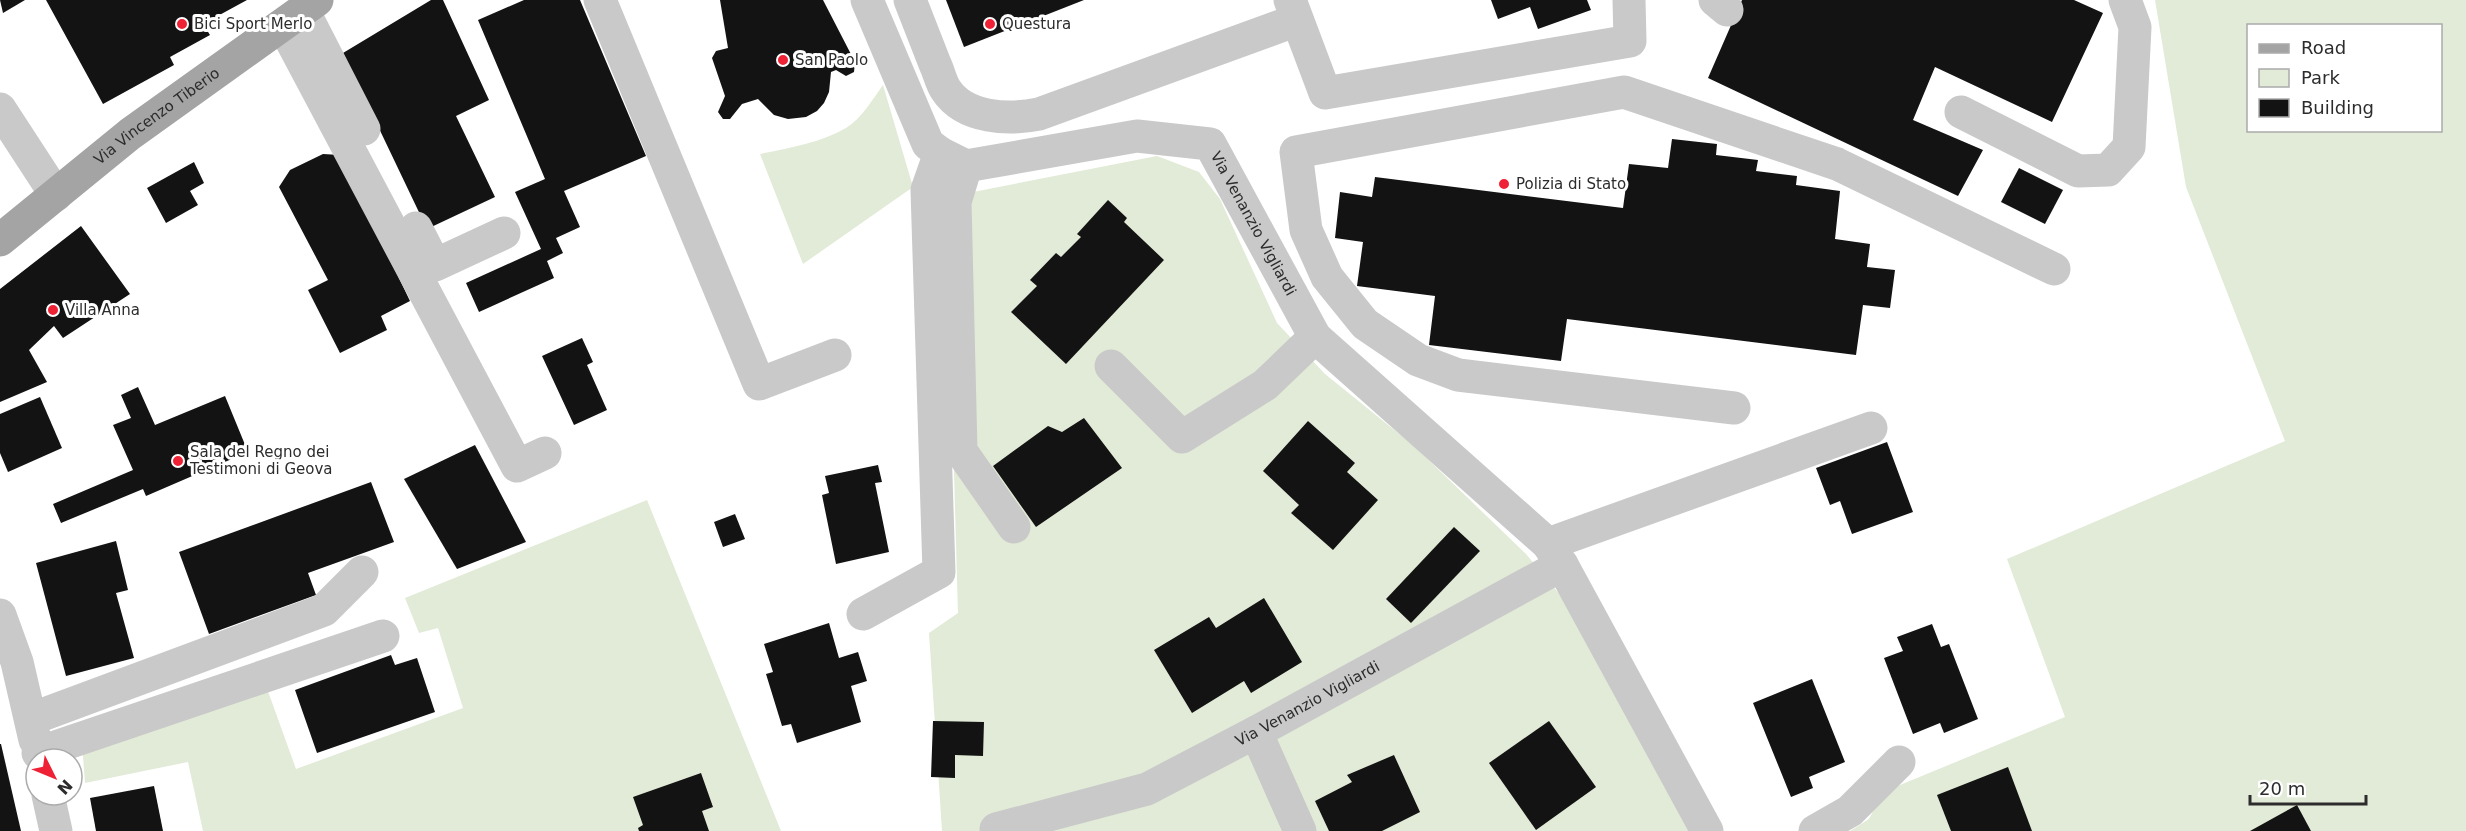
<svg xmlns="http://www.w3.org/2000/svg" width="2466" height="831" viewBox="0 0 2466 831" font-family="'DejaVu Sans',sans-serif">
<style>
.green{fill:#e2ebd7;fill-rule:evenodd}
.building{fill:#131313}
.lines{fill:none;stroke-linecap:round;stroke-linejoin:round}
.minor{stroke:#c9c9c9;stroke-width:33}
.major{stroke:#a4a4a4;stroke-width:33}
.poi-dot{fill:#ef2135;stroke:#fff;stroke-width:2}
.labels{text-anchor:middle;stroke-width:6;stroke-linejoin:round;paint-order:stroke}
.poi-label{font-size:15px;fill:#2c2c2c;stroke:#fff;text-anchor:start}
.street-label{font-size:15px;fill:#2c2c2c;stroke:#fff}
</style>
<rect width="100%" height="100%" fill="#fff"/>
<g class="green">
<path d="M2155 0H2466V831H1850L1869 819 1883 792 2065 717 2007 559 2285 441 2186 187ZM2248 26H2440V130H2248Z"/>
<path d="M883 85 913 187 803 264 760 154C788 148 821 143 846 128 862 118 872 100 883 85Z"/>
<path d="M1157 156 1199 172 1220 199 1277 323 1325 374 1413 445 1526 554 1561 596 1690 831H942L929 633 958 613 946 192 968 193Z"/>
<path d="M647 500 781 831H203L188 762 85 783 82 743 265 683 296 769 463 708 438 628 419 633 405 598Z"/>
</g>
<g class="building">
<path d="M0 0H25L3 13Z"/>
<path d="M46 0H247L203 24 210 35 170 57 174 65 103 104Z"/>
<path d="M431 0H443L489 100 456 116 495 197 427 229 343 53Z"/>
<path d="M524 0H580L646 156 564 191 580 227 556 238 563 253 547 261 554 278 479 312 466 283 541 249 515 192 545 179 478 20Z"/>
<path d="M720 0H823L855 62 854 72 846 76 836 70 831 72 829 92 824 103 817 111 806 117 788 119 774 115 758 99 742 104 730 119H723L718 112 725 96 712 58 716 51 728 48Z"/>
<path d="M946 0H1084L964 47Z"/>
<path d="M1491 0H1587L1591 10 1538 29 1530 7 1498 19Z"/>
<path d="M1742 0H2074L2103 13 2052 122 1935 67 1913 120 1983 150 1958 196 1708 78Z"/>
<path d="M1672 139 1717 144 1716 155 1758 160 1756 171 1797 176 1796 185 1840 191 1835 239 1870 244 1867 267 1895 270 1890 308 1863 305 1856 355 1567 319 1561 361 1429 345 1435 296 1357 286 1363 242 1335 238 1340 192 1372 197 1375 177 1623 208 1629 164 1668 168Z"/>
<path d="M323 154 340 155 410 301 381 316 387 330 340 353 308 290 328 280 279 187 290 170Z"/>
<path d="M194 162 204 183 190 191 198 205 166 223 147 188Z"/>
<path d="M2019 168 2063 190 2045 224 2001 202Z"/>
<path d="M1108 200 1127 218 1124 222 1164 260 1066 364 1011 312 1037 286 1030 280 1056 253 1061 257 1081 237 1077 234Z"/>
<path d="M81 226 130 294 63 338 54 326 29 350 47 382 0 402V289Z"/>
<path d="M582 338 593 362 587 365 607 410 574 425 542 356Z"/>
<path d="M138 387 155 425 225 396 248 452 146 496 143 489 61 523 53 504 133 470 113 425 131 418 121 395Z"/>
<path d="M40 397 62 448 8 472 0 453V414Z"/>
<path d="M1084 418 1122 468 1036 527 993 466 1048 426 1062 432Z"/>
<path d="M1308 421 1355 463 1347 472 1378 500 1333 550 1291 513 1299 505 1263 471Z"/>
<path d="M1887 442 1913 512 1852 534 1840 501 1830 505 1816 468Z"/>
<path d="M475 445 526 542 457 569 404 479Z"/>
<path d="M878 465 882 482 875 483 889 552 836 564 822 495 829 493 825 476Z"/>
<path d="M371 482 394 542 308 573 316 595 209 634 179 552Z"/>
<path d="M735 514 745 539 723 547 714 522Z"/>
<path d="M1454 527 1480 551 1411 623 1386 599Z"/>
<path d="M116 541 128 590 116 593 134 658 66 676 36 563Z"/>
<path d="M1264 598 1302 662 1251 693 1244 681 1192 713 1154 650 1209 617 1216 628Z"/>
<path d="M829 623 839 658 858 652 867 681 851 686 861 722 797 743 791 724 782 726 766 674 773 672 764 644Z"/>
<path d="M1932 624 1941 647 1949 644 1978 719 1944 733 1940 723 1913 734 1884 658 1903 651 1897 637Z"/>
<path d="M391 655 395 665 417 658 435 712 317 753 295 690Z"/>
<path d="M1812 679 1845 762 1809 777 1813 788 1791 797 1753 703Z"/>
<path d="M933 721 984 722 983 756 955 755V778L931 777Z"/>
<path d="M1549 721 1596 787 1536 830 1489 763Z"/>
<path d="M0 744H1L21 831H0Z"/>
<path d="M1394 755 1420 812 1382 831H1329L1315 801 1352 782 1347 775Z"/>
<path d="M2008 767 2032 831H1951L1937 795Z"/>
<path d="M701 773 713 807 702 811 709 831H639L638 828 643 825 633 797Z"/>
<path d="M154 786 163 831H96L90 798Z"/>
<path d="M2297 805 2311 831H2250Z"/>
</g>
<g class="lines">
<g class="minor">
<path d="M600 0 759 384 835 355"/>
<path id="s1" d="M867 0 928 144 940 153 966 166 1137 136 1210 144 1315 337 1548 544 1562 565 1707 831"/>
<path d="M910 0C918 21 927 43 935 64 939 72 941 83 946 90 965 119 1009 120 1039 114L1297 20"/>
<path d="M1290 0 1325 93 1630 41 1629 0"/>
<path d="M1715 0 1727 10"/>
<path d="M303 10 364 129"/>
<path d="M283 25 517 466 545 453"/>
<path d="M0 109 56 195"/>
<path d="M1961 112 2078 171 2108 170 2129 147 2135 27 2125 0"/>
<path d="M966 166 955 202 961 451 1014 527"/>
<path d="M416 228 435 265 504 233"/>
<path d="M1111 366 1182 437 1265 385 1315 337"/>
<path d="M1734 408 1458 375 1418 360 1365 324 1327 277 1306 230 1296 152 1624 92 1837 164 2054 269"/>
<path d="M1548 544 1871 428"/>
<path d="M863 614 939 572 927 190 940 153"/>
<path d="M0 615 17 662 35 740"/>
<path d="M31 719 324 610 362 572"/>
<path d="M1256 732 1300 831"/>
<path d="M38 753 383 636"/>
<path d="M48 795 56 831"/>
<path id="s2" d="M996 829 1147 789 1256 732 1562 565"/>
<path d="M1815 831 1850 811 1899 762"/>
</g>
<path class="major" id="s3" d="M0 240 130 134 317 0"/>
</g>
<g class="poi-dot">
<circle cx="182" cy="24" r="6"/>
<circle cx="990" cy="24" r="6"/>
<circle cx="783" cy="60" r="6"/>
<circle cx="1504" cy="184" r="6"/>
<circle cx="53" cy="310" r="6"/>
<circle cx="178" cy="461" r="6"/>
</g>
<g class="labels">
<g class="poi-label">
<text x="194" y="29">Bici Sport Merlo</text>
<text x="1002" y="29">Questura</text>
<text x="795" y="65">San Paolo</text>
<text x="1516" y="189">Polizia di Stato</text>
<text x="65" y="315">Villa Anna</text>
<text x="190" y="457">Sala del Regno dei<tspan x="190" dy="17">Testimoni di Geova</tspan></text>
</g>
<g class="street-label">
<text dy="5" stroke="none"><textPath href="#s3" startOffset="200">Via Vincenzo Tiberio</textPath></text>
<text dy="5" stroke="none"><textPath href="#s1" startOffset="538">Via Venanzio Vigliardi</textPath></text>
<text dy="5" stroke="none"><textPath href="#s2" startOffset="338">Via Venanzio Vigliardi</textPath></text>
</g>
</g>
<rect x="2247" y="24" width="195" height="108" fill="#ffffff" stroke="#ababab" stroke-width="1.5"/>
<rect x="2259" y="44" width="30" height="9" fill="#a4a4a4" stroke="#ababab" stroke-width="1.5"/>
<text x="2301" y="54" font-size="18" fill="#2c2c2c">Road</text>
<rect x="2259" y="69" width="30" height="18" fill="#e2ebd7" stroke="#ababab" stroke-width="1.5"/>
<text x="2301" y="84" font-size="18" fill="#2c2c2c">Park</text>
<rect x="2259" y="99" width="30" height="18" fill="#131313" stroke="#ababab" stroke-width="1.5"/>
<text x="2301" y="114" font-size="18" fill="#2c2c2c">Building</text>
<g transform="translate(54 777) rotate(133)"><circle r="28" fill="#ffffff" stroke="#ababab" stroke-width="1.5"/>
<path d="M0-4.5L10 22L0 15L-10 22Z" fill="#ef2135"/>
<text y="-9" font-size="16" font-weight="bold" text-anchor="middle" fill="#2c2c2c">N</text>
</g>
<path d="M2250 795v9h116v-9" fill="none" stroke="#2c2c2c" stroke-width="3"/>
<text x="2259" y="795" font-size="18" fill="#2c2c2c" stroke="#ffffff" stroke-width="4.5" paint-order="stroke">20 m</text>
</svg>
